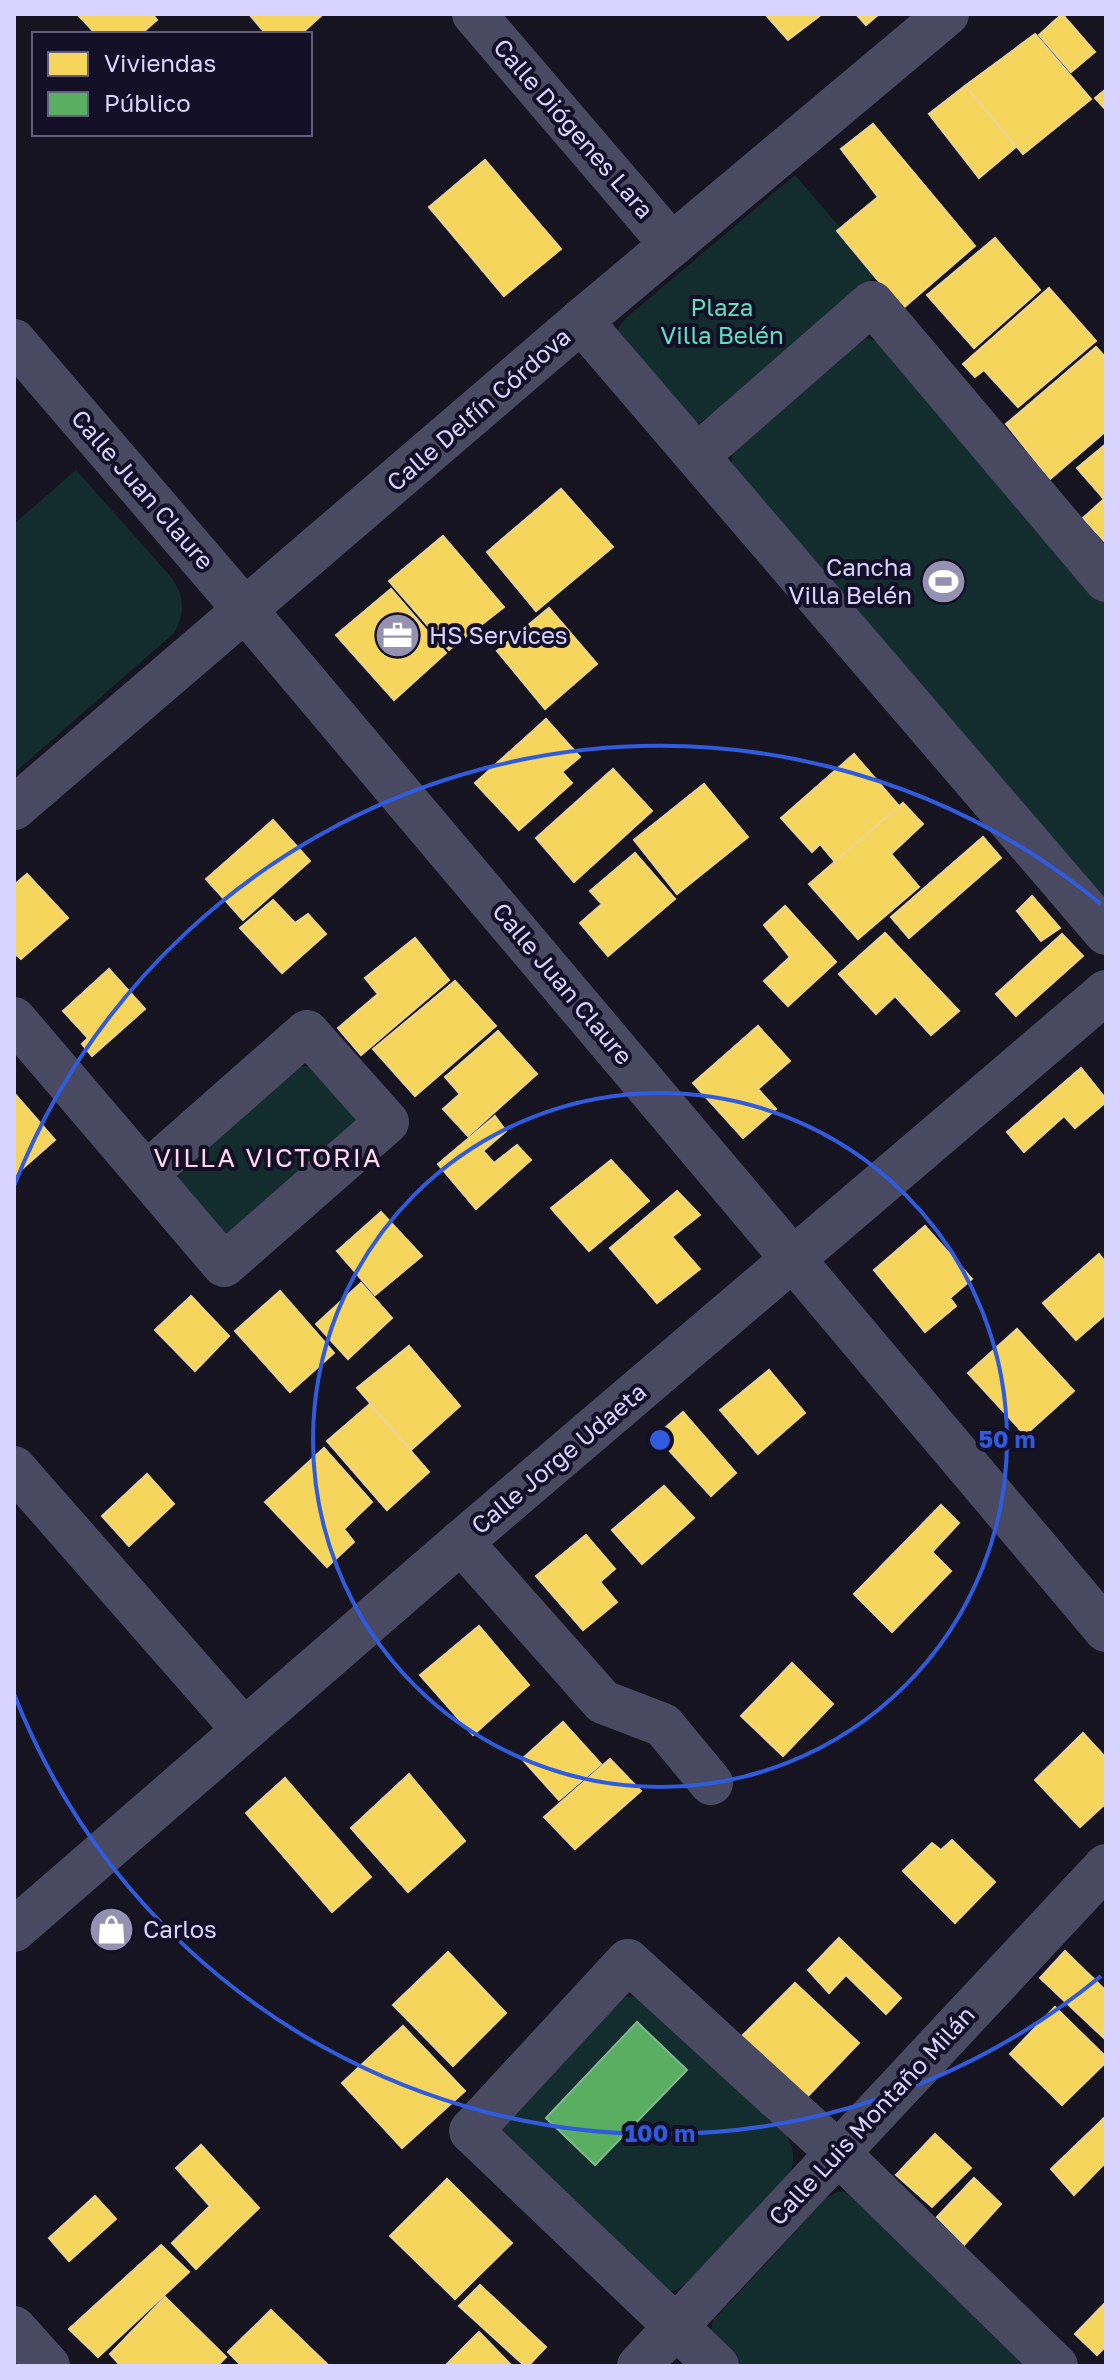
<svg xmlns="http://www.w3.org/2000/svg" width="1120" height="2380" viewBox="0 0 1120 2380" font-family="'Golos Text',sans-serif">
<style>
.green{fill:#132c2d}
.homes{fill:#f6d55c;stroke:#edd58d;stroke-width:2}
.public{fill:#5aae61;stroke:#80b990;stroke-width:2}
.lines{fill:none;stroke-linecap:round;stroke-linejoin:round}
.minor{stroke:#4a4962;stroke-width:44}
.ring{fill:none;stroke:#305bdc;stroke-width:4}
.labels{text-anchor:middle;stroke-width:8;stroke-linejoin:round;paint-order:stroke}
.street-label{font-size:24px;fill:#d9d4ff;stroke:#130f26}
.park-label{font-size:24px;fill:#5fe0c0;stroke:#130f26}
.poi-label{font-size:24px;fill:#d9d4ff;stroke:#130f26;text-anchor:start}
.neighbourhood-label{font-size:26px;letter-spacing:2px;fill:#ffd6f0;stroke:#130f26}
.centre{fill:#305bdc;stroke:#130f26;stroke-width:4}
.ring-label{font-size:24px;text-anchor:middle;font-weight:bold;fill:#305bdc;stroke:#130f26;stroke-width:8;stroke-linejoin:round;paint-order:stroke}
</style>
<rect width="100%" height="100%" fill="#161421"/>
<g class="green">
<path d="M795 175 879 273 712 415 699 423 688 421 620 340 618 328 626 318Z"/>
<path d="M866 338 884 343 1106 604V910L732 468V452L855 341Z"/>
<path d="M76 470 171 577C184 595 186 613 174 633L14 773V524Z"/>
<path d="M295 1066H307L318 1070 354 1112 356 1125 227 1239 178 1180 181 1170Z"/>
<path d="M626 1997H639L786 2134C794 2149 795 2159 790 2175L685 2285 674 2291H665L499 2133 504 2122 613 2004Z"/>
<path d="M837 2192H848L1039 2366H728L709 2336 713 2321 825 2199Z"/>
</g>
<g class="homes">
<path d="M77 14H152L157 20 141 34H96Z"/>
<path d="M249 14H323L301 34H266Z"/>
<path d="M765 14H822L788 40Z"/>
<path d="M856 14H879L866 25Z"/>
<path d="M1062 14 1095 52 1071 72 1039 35Z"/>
<path d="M1035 34 1091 99 1023 154 965 86Z"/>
<path d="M965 86 1016 147 979 178 929 114Z"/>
<path d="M1106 89V110L1095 98Z"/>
<path d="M873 124 975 246 902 309 837 231 878 197 841 149Z"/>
<path d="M485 160 561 249 504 296 429 207Z"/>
<path d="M995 238 1040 290 974 348 927 295Z"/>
<path d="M1049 288 1096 341 1018 407 984 370 975 377 963 364Z"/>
<path d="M1096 347 1106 358V431L1050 479 1006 424Z"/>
<path d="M1106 444V543L1083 518 1104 499 1077 468Z"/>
<path d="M561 489 613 547 536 611 487 552Z"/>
<path d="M443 536 504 607 449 650 389 581Z"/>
<path d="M391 589 446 653 394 700 336 635Z"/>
<path d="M549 608 597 664 545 709 497 651Z"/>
<path d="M546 719 580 757 562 772 572 783 519 830 475 783Z"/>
<path d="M854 754 899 806 836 863 820 844 812 852 781 818Z"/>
<path d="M613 769 652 811 574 882 536 838Z"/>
<path d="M704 784 748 837 677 894 634 840Z"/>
<path d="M903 803 923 824 891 854 919 887 858 939 809 884Z"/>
<path d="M273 820 310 861 243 920 206 879Z"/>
<path d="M983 837 1001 858 909 938 891 917Z"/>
<path d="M635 853 675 899 608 956 580 923 602 904 590 891Z"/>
<path d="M27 874 68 918 21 959 14 953V885Z"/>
<path d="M1032 896 1060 928 1041 941 1017 911Z"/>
<path d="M273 900 295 923 308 914 326 934 282 973 240 928Z"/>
<path d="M785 906 836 962 788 1006 764 981 790 957 764 925Z"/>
<path d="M885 933 959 1011 931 1035 895 996 876 1014 839 974Z"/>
<path d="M1062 934 1083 956 1016 1016 996 994Z"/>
<path d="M415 938 449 980 361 1055 338 1028 378 994 365 978Z"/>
<path d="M109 969 145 1009 92 1056 82 1044 88 1038 63 1011Z"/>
<path d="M455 981 496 1026 415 1096 373 1049Z"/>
<path d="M758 1026 790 1061 758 1089 776 1109 743 1138 693 1083Z"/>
<path d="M498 1031 537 1074 468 1136 443 1109 460 1094 445 1077Z"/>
<path d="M1081 1068 1106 1099V1102L1075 1128 1064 1116 1024 1152 1007 1132Z"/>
<path d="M14 1093 55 1140 14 1176Z"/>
<path d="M495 1116 506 1131 483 1151 494 1163 517 1145 531 1160 476 1209 438 1164Z"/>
<path d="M611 1160 649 1201 589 1251 551 1208Z"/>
<path d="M677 1191 700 1215 672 1237 700 1269 657 1303 610 1248Z"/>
<path d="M381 1212 422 1256 375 1295 337 1251Z"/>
<path d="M925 1226 972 1279 950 1298 956 1306 925 1332 874 1270Z"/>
<path d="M1099 1254 1106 1263V1314L1076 1340 1043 1303Z"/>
<path d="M361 1283 392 1318 348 1359 316 1324Z"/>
<path d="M280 1291 334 1353 290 1392 235 1331Z"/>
<path d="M191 1296 229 1336 195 1371 155 1330Z"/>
<path d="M1017 1329 1074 1391 1025 1435 968 1373Z"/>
<path d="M409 1346 460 1406 411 1450 357 1388Z"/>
<path d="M769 1370 805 1413 758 1454 720 1410Z"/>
<path d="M370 1404 429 1472 387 1510 327 1441Z"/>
<path d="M683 1412 736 1473 711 1496 656 1436Z"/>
<path d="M324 1448 372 1502 344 1529 354 1542 327 1567 265 1502Z"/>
<path d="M147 1474 174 1504 129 1546 102 1516Z"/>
<path d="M664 1486 694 1518 642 1564 612 1530Z"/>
<path d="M941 1505 959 1523 932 1552 951 1571 892 1632 854 1594Z"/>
<path d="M586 1535 615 1569 600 1582 617 1602 583 1630 536 1576Z"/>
<path d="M479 1626 529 1685 473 1735 420 1675Z"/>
<path d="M792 1663 833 1704 783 1756 741 1716Z"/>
<path d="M563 1722 601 1764 559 1800 522 1759Z"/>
<path d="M1083 1733 1106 1758V1803L1080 1827 1035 1780Z"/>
<path d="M610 1759 641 1791 575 1849 544 1817Z"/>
<path d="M409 1774 465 1841 408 1892 351 1828Z"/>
<path d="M285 1778 371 1877 332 1912 246 1813Z"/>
<path d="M952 1840 995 1882 955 1923 903 1871 932 1843 941 1850Z"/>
<path d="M839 1938 901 1998 886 2014 846 1975 829 1993 808 1970Z"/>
<path d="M1065 1951 1106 1991V2040L1040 1978Z"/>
<path d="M448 1952 506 2013 453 2066 393 2005Z"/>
<path d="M795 1983 859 2043 805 2099 741 2037Z"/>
<path d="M1055 2007 1106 2057V2062L1062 2105 1010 2054Z"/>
<path d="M403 2026 465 2091 402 2148 342 2083Z"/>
<path d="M1106 2116V2162L1074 2195 1051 2169Z"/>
<path d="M935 2134 971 2168 932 2207 896 2175Z"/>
<path d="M201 2145 259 2208 196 2269 172 2243 210 2206 176 2168Z"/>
<path d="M974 2178 1001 2204 964 2245 937 2217Z"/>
<path d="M447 2179 512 2243 455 2299 390 2236Z"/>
<path d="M95 2196 116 2219 69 2261 49 2238Z"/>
<path d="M161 2245 189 2272 98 2357 69 2329Z"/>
<path d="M480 2285 546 2347 528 2366H525L459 2306Z"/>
<path d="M165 2297 226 2357 217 2366H121L110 2354Z"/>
<path d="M1106 2302V2346L1097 2355 1075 2334Z"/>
<path d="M271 2310 329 2366H276L273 2363 270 2366H242L228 2352Z"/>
<path d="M479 2332 512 2366H445Z"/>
</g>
<path class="public" d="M637 2022 687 2070 595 2165 546 2118Z"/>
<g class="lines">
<g class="minor">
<path d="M474 14 672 245"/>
<path d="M581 321 1106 933"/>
<path d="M14 341 246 611 1106 1630"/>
<path d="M698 455 872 303 1106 580"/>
<path d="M14 808 581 321 947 14"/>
<path d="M14 1019 224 1265 387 1122 307 1032 147 1173"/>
<path d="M14 1468 244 1730"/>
<path d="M461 1542 603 1702 663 1725 711 1783"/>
<path d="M14 1930 461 1542 1106 992"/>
<path d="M14 2328 48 2366"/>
<path d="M639 2366 1106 1866"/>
<path d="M717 2366 471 2131 628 1961 838 2153 1056 2366"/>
</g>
</g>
<g class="ring">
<circle cx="660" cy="1440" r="347"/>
<path d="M1101 1976A694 694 0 0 1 14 1694M14 1186A694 694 0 0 1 1101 904"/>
</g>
<defs>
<symbol id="stadium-disc" viewBox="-11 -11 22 22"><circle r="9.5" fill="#9591b1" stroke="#130f26"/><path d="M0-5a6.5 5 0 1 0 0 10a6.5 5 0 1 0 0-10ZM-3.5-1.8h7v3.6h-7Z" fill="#fff"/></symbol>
<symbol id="office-disc" viewBox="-11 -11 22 22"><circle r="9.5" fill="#9591b1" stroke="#130f26"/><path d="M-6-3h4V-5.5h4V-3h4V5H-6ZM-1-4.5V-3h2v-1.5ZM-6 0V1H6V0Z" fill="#fff"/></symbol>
<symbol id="shop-disc" viewBox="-11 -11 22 22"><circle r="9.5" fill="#9591b1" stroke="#130f26"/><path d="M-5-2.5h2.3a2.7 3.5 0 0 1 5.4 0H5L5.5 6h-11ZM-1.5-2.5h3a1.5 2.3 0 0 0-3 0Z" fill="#fff"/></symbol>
</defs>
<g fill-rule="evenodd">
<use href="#stadium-disc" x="918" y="556" width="51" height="51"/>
<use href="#office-disc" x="372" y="610" width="51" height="51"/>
<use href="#shop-disc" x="86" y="1904" width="51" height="51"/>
</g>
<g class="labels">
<g class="street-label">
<text transform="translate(573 129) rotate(49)" y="8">Calle Diógenes Lara</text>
<text transform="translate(479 410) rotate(-41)" y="8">Calle Delfín Córdova</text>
<text transform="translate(142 490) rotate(49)" y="8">Calle Juan Claure</text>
<text transform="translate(562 984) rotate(50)" y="8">Calle Juan Claure</text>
<text transform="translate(559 1459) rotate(-40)" y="8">Calle Jorge Udaeta</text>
<text transform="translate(872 2116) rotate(-47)" y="8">Calle Luis Montaño Milán</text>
</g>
<g class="park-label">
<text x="722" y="316">Plaza<tspan x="722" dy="28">Villa Belén</tspan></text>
</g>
<g class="poi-label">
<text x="912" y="576" text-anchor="end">Cancha<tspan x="912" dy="28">Villa Belén</tspan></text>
<text x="429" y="644">HS Services</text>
<text x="143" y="1938">Carlos</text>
</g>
<g class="neighbourhood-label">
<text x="268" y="1167">VILLA VICTORIA</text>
</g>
</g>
<circle cx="660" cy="1440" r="12" class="centre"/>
<g class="ring-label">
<text x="1007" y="1448">50 m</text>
<text x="660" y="2142">100 m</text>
</g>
<rect width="1120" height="2380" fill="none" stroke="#d9d4ff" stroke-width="32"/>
<rect x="32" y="32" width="280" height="104" fill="#130f26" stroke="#625e7d" stroke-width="2"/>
<rect x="48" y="52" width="40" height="24" fill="#f6d55c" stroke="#625e7d" stroke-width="2"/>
<text x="104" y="72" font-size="24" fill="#d9d4ff">Viviendas</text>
<rect x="48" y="92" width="40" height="24" fill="#5aae61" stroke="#625e7d" stroke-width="2"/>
<text x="104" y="112" font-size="24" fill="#d9d4ff">Público</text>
</svg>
